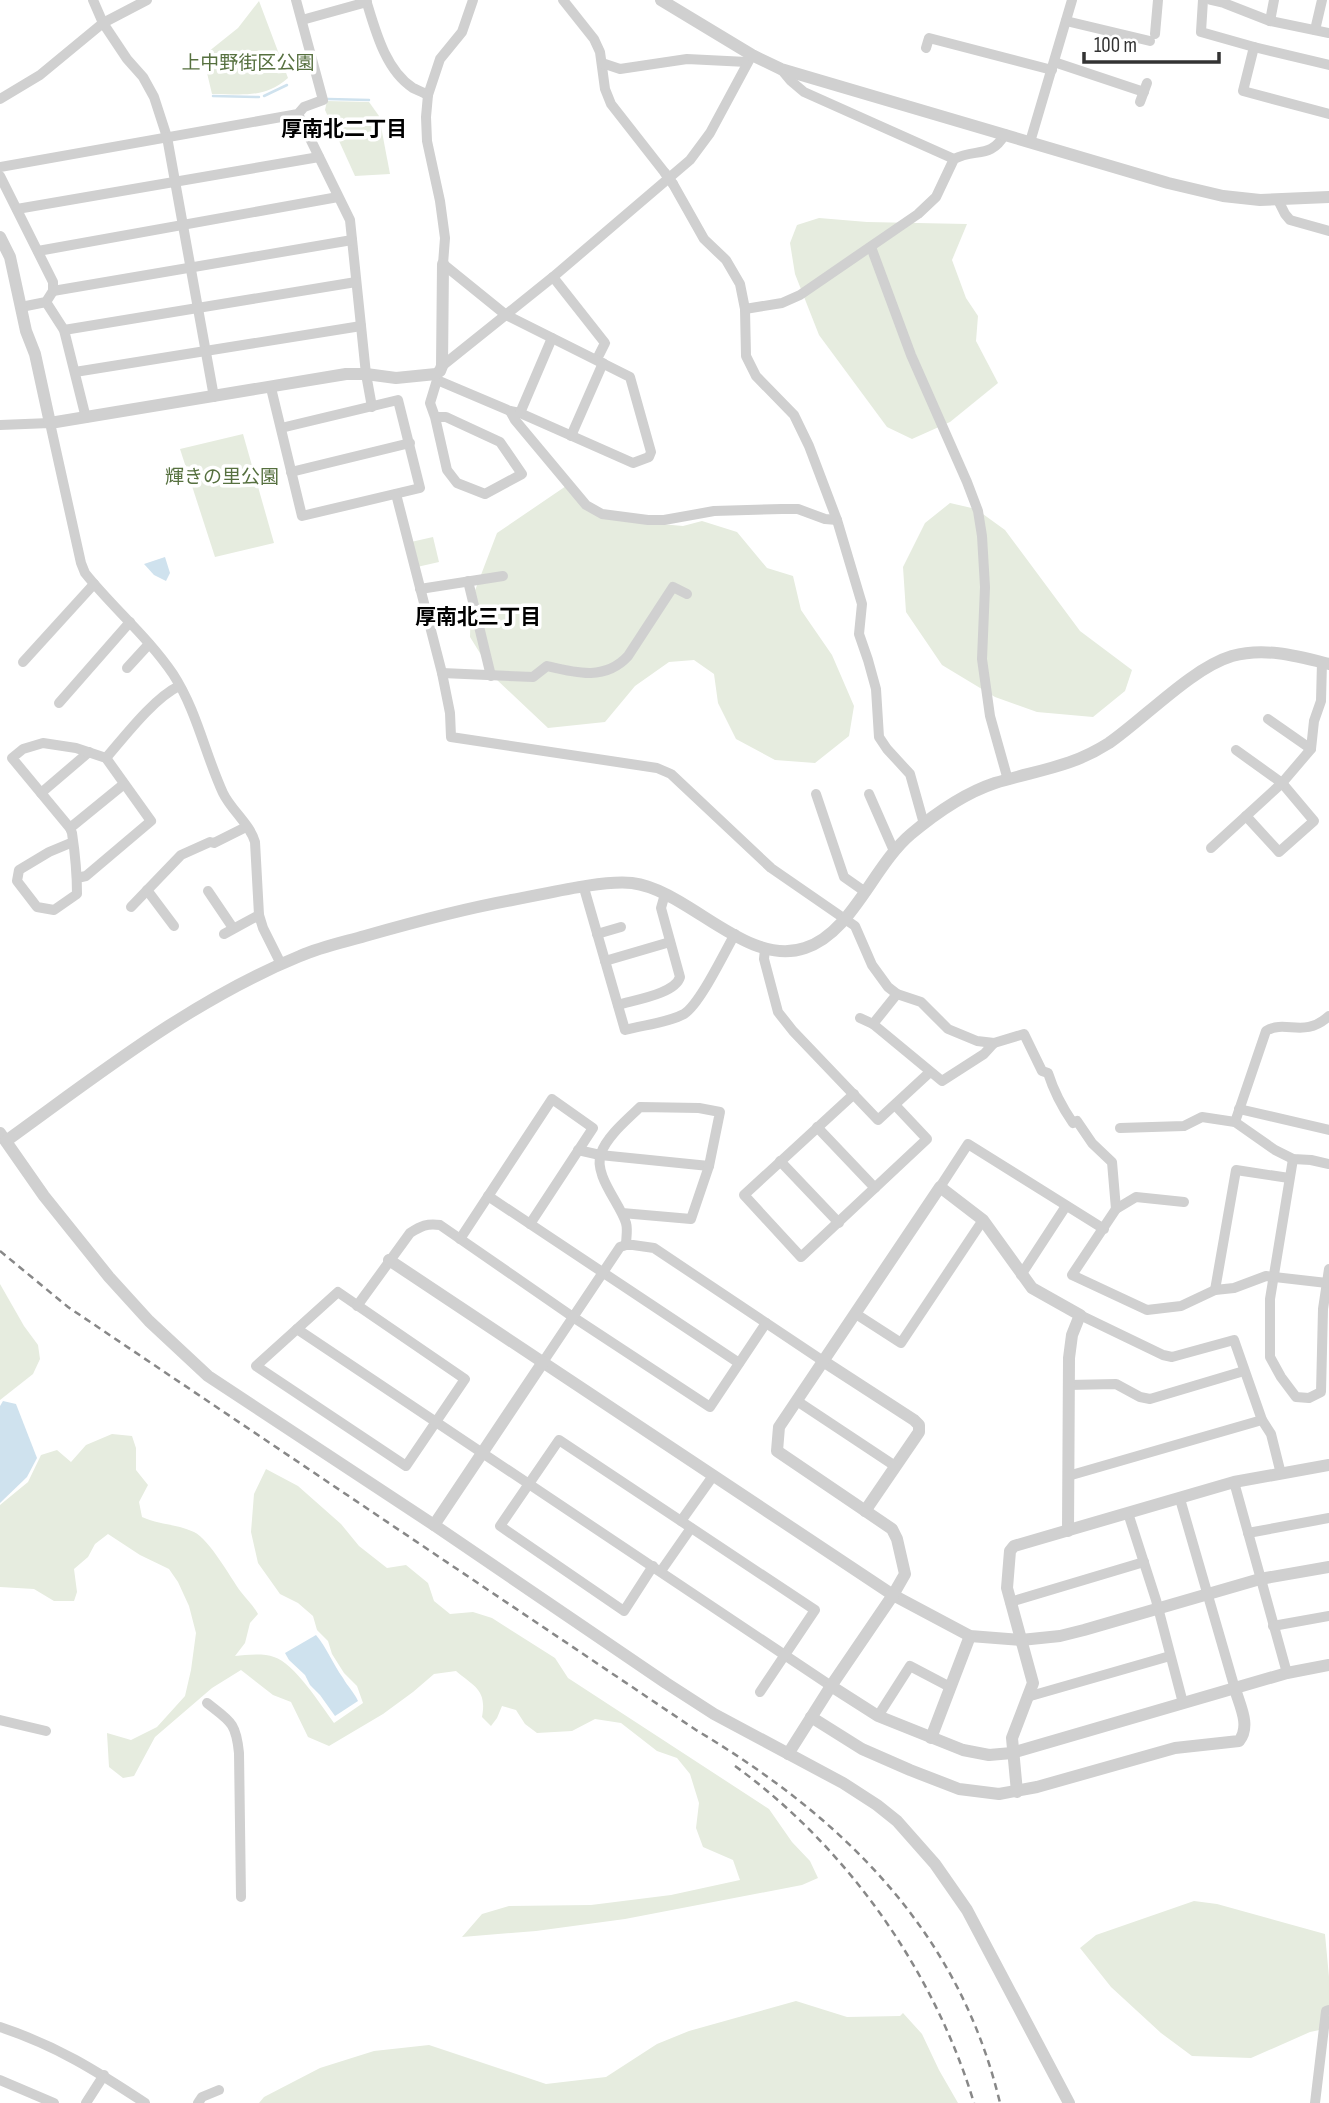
<svg xmlns="http://www.w3.org/2000/svg" width="1329" height="2103" viewBox="0 0 1329 2103" font-family="'Sofia Sans Condensed','Noto Sans JP',sans-serif">
<style>
.green{fill:#e6ecdf}
.water{fill:#cfe2ee}
.lines{fill:none;stroke-linecap:round;stroke-linejoin:round}
.stream{stroke:#cfe2ee;stroke-width:2.5}
.minor{stroke:#d0d0d0;stroke-width:10}
.tertiary{stroke:#d0d0d0;stroke-width:12}
.rail{stroke:#888;stroke-width:2.5;stroke-dasharray:7 5;stroke-linecap:butt}
.minor-bridge{stroke:#d0d0d0;stroke-width:10}
.labels{text-anchor:middle;stroke-width:7;stroke-linejoin:round;paint-order:stroke}
.park-label{font-size:19px;fill:#56703f;stroke:#fff}
.neighbourhood-label{font-size:21px;font-weight:bold;fill:#000;stroke:#fff}
</style>
<rect width="100%" height="100%" fill="#fff"/>
<g class="green">
<path d="M259 1 288 78C264 99 242 94 212 94L203 56 238 28Z"/>
<path d="M327 101 369 102 379 116 390 174 355 176 325 110Z"/>
<path d="M819 218 867 222 967 224 952 260 966 298 978 316 976 341 998 383 950 422 912 439 887 427 819 335 795 274 790 243 797 225Z"/>
<path d="M243 434 274 543 215 557 180 449Z"/>
<path d="M569 484 581 503 638 522 683 526 702 521 737 532 767 568 793 576 801 610 832 655 854 706 849 736 815 763 775 760 736 739 718 703 714 674 694 660 669 662 635 686 605 722 548 728 496 679 470 637 471 601 497 533Z"/>
<path d="M950 503 976 509 1005 530 1080 631 1132 670 1125 691 1093 717 1037 712 995 697 942 665 906 612 903 567 925 523Z"/>
<path d="M433 537 439 562 417 567 411 542Z"/>
<path d="M0 1284 24 1326 38 1345 40 1359 33 1374 0 1400Z"/>
<path d="M112 1434 132 1436 136 1448V1470L148 1485 139 1502 142 1517C160 1525 177 1524 194 1532 210 1540 230 1577 241 1592 247 1600 253 1605 258 1614L250 1623 245 1643 235 1656C247 1655 263 1653 274 1657 294 1663 321 1705 334 1723L363 1703 357 1686 344 1673 332 1654 328 1641 317 1630 313 1616 298 1603 280 1594 258 1563 251 1532 254 1494 266 1469 298 1486 341 1524 359 1546 387 1568 406 1565 428 1583 434 1601 450 1614 473 1612 492 1618 555 1658 568 1678 769 1809 792 1842 810 1861 818 1878 802 1885 625 1919 536 1931 462 1937 482 1914 509 1906 591 1905 671 1895 740 1880 733 1860 703 1847 696 1828 699 1803 690 1774 677 1758 657 1751 621 1723 595 1719 572 1731 537 1733 525 1724 516 1710 502 1706 497 1718 491 1726 482 1717C487 1690 475 1687 456 1671L434 1674 413 1692 383 1714 329 1746 308 1737 291 1702 273 1695 241 1670 212 1688 155 1737 134 1776 123 1778 109 1767 107 1733 131 1740 157 1727 185 1696 191 1670 196 1633 189 1606 178 1582 169 1569 140 1555 108 1534 95 1544 88 1557 74 1569 77 1592 74 1601H54L34 1589 0 1587V1505L28 1482 41 1455 57 1450 71 1462 86 1445Z"/>
<path d="M1194 1901 1217 1904 1325 1934 1329 1977V2028L1310 2032 1251 2058 1192 2056 1161 2033 1111 1987 1080 1948 1096 1935Z"/>
<path d="M796 2001 847 2017 900 2016 903 2013 922 2034 939 2070 958 2103H259L264 2097 320 2068 374 2051 429 2045 546 2084 606 2077 657 2044 689 2031Z"/>
</g>
<g class="water">
<path d="M165 557 170 573 166 581 154 575 144 564Z"/>
<path d="M3 1401 16 1404 37 1458 27 1477 0 1503V1406Z"/>
<path d="M316 1635C327 1648 333 1664 343 1678 348 1687 354 1692 358 1701L335 1716 320 1695 310 1685 305 1675 289 1660 285 1653Z"/>
</g>
<g class="lines">
<g class="stream">
<path d="M213 96 259 97"/>
<path d="M264 96 287 85"/>
<path d="M328 99 369 100"/>
</g>
<g class="minor">
<path d="M93 0 103 23 127 59 143 77 154 97 167 137 214 397"/>
<path d="M366 0C375 29 385 70 413 88 417 90 423 92 428 95"/>
<path d="M563 0 594 39 600 52 605 89 611 104 665 173"/>
<path d="M1203 0 1201 32 1254 47 1243 91 1329 114"/>
<path d="M1211 0 1224 3 1270 21 1329 33"/>
<path d="M302 20 367 2"/>
<path d="M1066 21 1150 41"/>
<path d="M1270 21 1274 0"/>
<path d="M1315 30 1322 0"/>
<path d="M1155 34 1158 0"/>
<path d="M1254 47 1329 65"/>
<path d="M926 48 929 38 1052 70"/>
<path d="M1054 62 1144 92"/>
<path d="M602 63 620 69 687 59 747 62"/>
<path d="M781 69 791 81 804 92 954 159"/>
<path d="M0 99 40 75 103 23 147 0"/>
<path d="M1140 102 1147 83"/>
<path d="M298 114 350 220 366 374 372 407"/>
<path d="M1030 142 1072 0"/>
<path d="M0 167 298 114 304 107 323 100 296 0"/>
<path d="M0 176 53 282V291L46 302 21 307"/>
<path d="M673 184 704 239 726 260 740 284 745 309 746 356 756 376 794 415 809 446 837 520 862 604 859 634 868 660 876 689 879 737 887 749 910 774 924 824"/>
<path d="M1278 200 1285 214 1290 220 1329 231"/>
<path d="M17 209 319 157"/>
<path d="M871 247 911 355 967 482 978 511 982 536 985 587 982 659 990 716 1008 780"/>
<path d="M38 251 338 197"/>
<path d="M553 277 605 343 597 359"/>
<path d="M53 291 352 240"/>
<path d="M46 302 64 330 86 418"/>
<path d="M745 309 782 303 800 295 918 214 936 197 954 159C976 148 991 159 1005 134"/>
<path d="M64 330 356 282"/>
<path d="M442 366 553 277 690 160 710 133 752 55"/>
<path d="M75 372 361 326"/>
<path d="M436 374 437 380 510 411 520 413 633 463 649 457 651 452 630 377 506 315 443 264 445 238 440 201 427 141 426 117 428 95 440 59 462 32 473 0"/>
<path d="M271 388 302 516 420 488 398 400 281 428"/>
<path d="M510 411 515 420 586 505 602 514 648 520H664L714 511 782 509H798L825 519 837 520"/>
<path d="M520 413 552 338"/>
<path d="M435 417H446L500 442 522 474 485 494 457 483 447 470 435 417 430 403 437 380"/>
<path d="M0 425 50 423 81 563 85 573C113 608 148 637 173 674 197 711 205 754 223 793 231 810 250 824 255 842L259 915 263 928 281 964"/>
<path d="M571 436 603 363"/>
<path d="M291 472 410 443"/>
<path d="M396 494 442 673 450 713 451 737 657 768 671 774 771 868 855 926 872 965 888 987 897 994 921 1002 948 1029 977 1041 994 1043 1024 1034 1042 1071 1048 1073C1054 1092 1062 1107 1073 1123L1077 1121 1092 1143 1112 1162 1116 1209"/>
<path d="M468 581 491 676"/>
<path d="M420 589 503 576"/>
<path d="M23 662 94 584"/>
<path d="M127 668 149 644"/>
<path d="M442 673 533 677 547 666C576 673 605 681 628 656L673 587 687 594"/>
<path d="M59 703 130 622"/>
<path d="M1268 719 1311 749"/>
<path d="M1236 750 1282 783 1314 821 1279 852 1246 816"/>
<path d="M106 758C125 736 154 698 179 686"/>
<path d="M41 793 89 752"/>
<path d="M816 794 844 877 864 891"/>
<path d="M869 794 894 851"/>
<path d="M70 828 124 784"/>
<path d="M73 842 49 852 19 870 17 881 37 907 54 910 77 894C77 873 75 853 72 833L70 828 12 758 23 749 43 743 76 748 106 758 151 821 86 876 77 878"/>
<path d="M1211 848 1282 783 1311 749 1314 721 1321 701 1322 662"/>
<path d="M584 888 625 1030C643 1025 667 1023 684 1014 700 1004 724 953 735 934"/>
<path d="M147 890 174 926"/>
<path d="M208 891 233 928"/>
<path d="M131 907 181 855 210 842 214 843 246 827"/>
<path d="M224 934 259 915"/>
<path d="M597 934 621 927"/>
<path d="M765 949 764 959 778 1012 793 1031 878 1120 930 1072"/>
<path d="M605 961 670 942"/>
<path d="M618 1005C634 1000 675 994 680 977L661 908 665 894"/>
<path d="M860 1018 873 1024 942 1081 984 1054 994 1043"/>
<path d="M873 1024 897 994"/>
<path d="M854 1094 744 1195 801 1257 927 1139 895 1105"/>
<path d="M1239 1109 1329 1130"/>
<path d="M1235 1122 1266 1031C1286 1019 1304 1039 1329 1016"/>
<path d="M817 1127 875 1188"/>
<path d="M1120 1128 1184 1126 1202 1117 1235 1122 1275 1150 1293 1159 1311 1160 1329 1164"/>
<path d="M578 1150 600 1155 709 1166"/>
<path d="M1293 1159 1270 1299V1357L1281 1377 1296 1397 1309 1398 1321 1392 1323 1309 1329 1269"/>
<path d="M780 1161 839 1223"/>
<path d="M940 1187 968 1144 1104 1229"/>
<path d="M488 1196 739 1363"/>
<path d="M1184 1202 1136 1197 1116 1209 1072 1275 1147 1310 1181 1306 1215 1290 1234 1288 1266 1276 1327 1283"/>
<path d="M622 1213 691 1219 709 1166 720 1112 699 1108 640 1107C627 1120 608 1135 601 1153 593 1175 620 1203 626 1223 628 1230 626 1238 626 1245"/>
<path d="M460 1239 552 1099 593 1128 530 1224"/>
<path d="M1021 1275 1066 1206"/>
<path d="M1215 1290 1236 1170 1289 1178"/>
<path d="M338 1292 465 1379 406 1466 256 1366Z"/>
<path d="M357 1306 410 1233C421 1226 427 1223 440 1225L573 1317 710 1407 766 1323"/>
<path d="M856 1314 901 1343 983 1220"/>
<path d="M1080 1315 1163 1355 1172 1357 1234 1340 1262 1420 1271 1434 1281 1474"/>
<path d="M297 1329 831 1686"/>
<path d="M543 1362 620 1247 626 1245H633L654 1248 823 1361"/>
<path d="M1068 1385 1116 1384 1140 1397 1150 1399 1244 1371"/>
<path d="M797 1401 895 1466"/>
<path d="M1068 1476 1262 1420"/>
<path d="M1234 1482 1287 1673"/>
<path d="M1180 1499 1235 1689"/>
<path d="M1128 1513 1156 1600 1183 1703"/>
<path d="M681 1521 713 1476"/>
<path d="M1248 1533 1329 1518"/>
<path d="M653 1566 624 1611 500 1526 559 1440 815 1610 760 1692"/>
<path d="M661 1571 691 1528"/>
<path d="M1010 1602 1144 1562"/>
<path d="M1273 1626 1329 1616"/>
<path d="M1027 1697 1170 1656"/>
<path d="M207 1703C230 1721 236 1722 239 1753L241 1897"/>
<path d="M878 1716 910 1666 950 1687"/>
<path d="M0 1720 46 1731"/>
<path d="M0 2027C57 2046 95 2070 145 2103"/>
<path d="M0 2080 54 2103"/>
<path d="M86 2103 104 2075"/>
<path d="M198 2103 202 2097 219 2090"/>
<path d="M1315 2103 1326 2011 1329 2010"/>
</g>
<g class="tertiary">
<path d="M661 0 752 55 781 69 1168 183 1223 196 1260 200 1329 197"/>
<path d="M0 237 10 257 26 331 35 354 50 423 346 374H366L396 378 436 374 440 371 442 366 443 264"/>
<path d="M0 1133 44 1196 109 1277 149 1321 208 1376 434 1525 666 1683 714 1714 843 1783 877 1805 897 1821 935 1864 967 1910 1069 2103"/>
<path d="M6 1141C99 1074 192 1000 300 956 320 947 344 942 365 936 414 922 462 909 512 900 546 894 599 880 632 883 689 890 746 968 805 948 852 933 873 866 911 834 936 813 965 793 995 783 1037 770 1070 768 1109 743 1145 718 1192 668 1232 656 1265 647 1297 656 1329 664"/>
<path d="M389 1260 893 1595 970 1636 1021 1640 1060 1636 1084 1630 1260 1579 1329 1567"/>
<path d="M823 1361 914 1420 919 1425V1432L865 1511"/>
<path d="M434 1525 543 1362"/>
<path d="M831 1686 878 1716 963 1750 989 1755 1012 1753 1287 1673 1329 1665"/>
<path d="M811 1717 862 1749 910 1770 959 1789 999 1794 1037 1787 1175 1748 1239 1741C1251 1726 1240 1706 1235 1689"/>
<path d="M931 1738 970 1636"/>
<path d="M788 1754 831 1686 893 1595 905 1574 897 1539 892 1529 777 1451 779 1427 940 1187 983 1220 1032 1288 1080 1315 1072 1335 1069 1358 1068 1531"/>
<path d="M1017 1792 1012 1738 1033 1683 1007 1588 1010 1551 1014 1546 1234 1482 1329 1465"/>
</g>
<g class="rail">
<path d="M0 1251 68 1307 696 1730C843 1818 959 1931 1000 2103"/>
<path d="M735 1766C847 1847 934 1971 974 2103"/>
</g>
<path class="minor-bridge" d="M665 173 673 184"/>
</g>
<g class="labels">
<g class="park-label">
<text x="248" y="69">上中野街区公園</text>
<text x="222" y="483">輝きの里公園</text>
</g>
<g class="neighbourhood-label">
<text x="344" y="136">厚南北二丁目</text>
<text x="478" y="624">厚南北三丁目</text>
</g>
</g>
<path d="M1084 52v10h135v-10" fill="none" stroke="#333333" stroke-width="3.5"/>
<text x="1094" y="52" font-size="21" fill="#333333" stroke="#ffffff" stroke-width="5" paint-order="stroke">100 m</text>
</svg>
